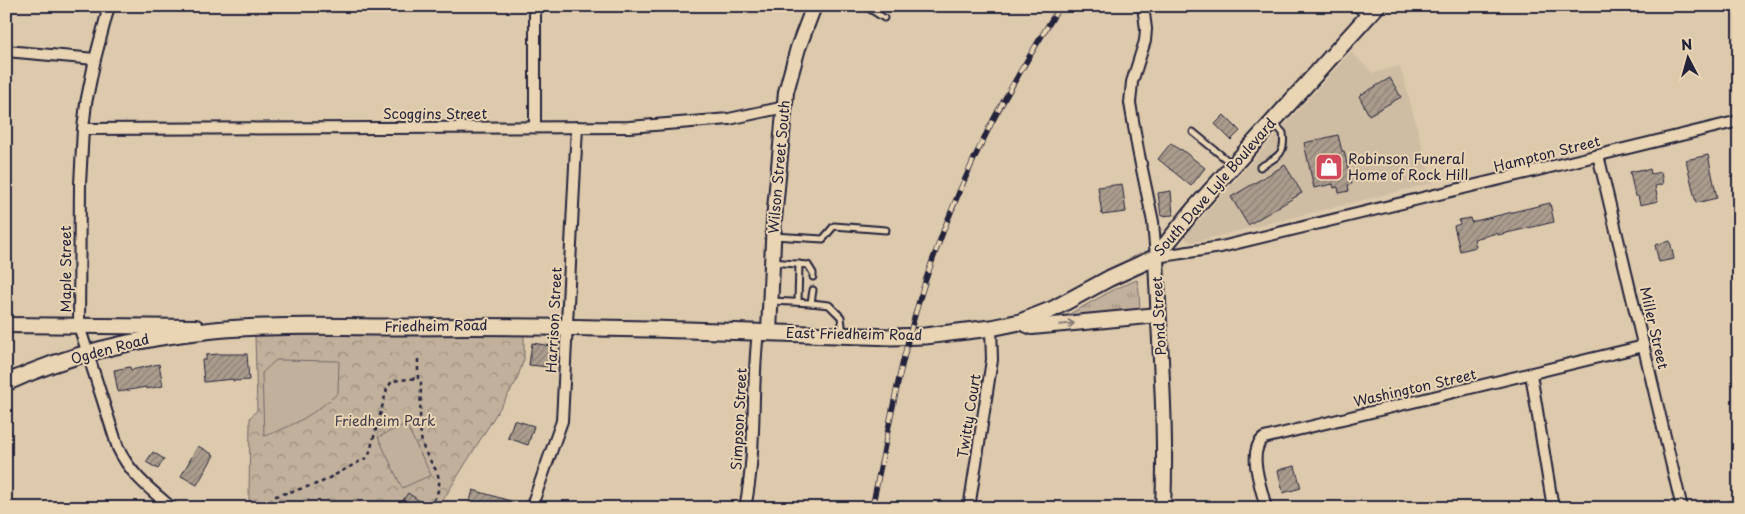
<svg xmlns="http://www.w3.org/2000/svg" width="1745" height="514" viewBox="0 0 1745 514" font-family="'Playpen Sans',sans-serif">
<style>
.built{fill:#cebca3}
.grass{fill:url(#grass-tufts);stroke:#72696b}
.park{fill:url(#park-crowns);stroke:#72696b}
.pitch{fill:#c1b09b;stroke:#72696b}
.building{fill:url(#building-hatch);stroke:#22223b}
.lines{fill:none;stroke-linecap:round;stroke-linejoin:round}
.lane-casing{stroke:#22223b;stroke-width:9}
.street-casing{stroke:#22223b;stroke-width:14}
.secondary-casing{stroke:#22223b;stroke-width:18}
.primary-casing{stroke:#22223b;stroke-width:19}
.path{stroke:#22223b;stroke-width:2.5;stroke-dasharray:4 4;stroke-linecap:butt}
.lane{stroke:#e9d4b3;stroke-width:5}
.street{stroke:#e9d4b3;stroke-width:10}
.secondary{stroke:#e9d4b3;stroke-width:14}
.primary{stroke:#e9d4b3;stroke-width:15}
.rail-casing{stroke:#22223b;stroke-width:5.5}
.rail{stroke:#e9d4b3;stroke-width:4;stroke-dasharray:11;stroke-linecap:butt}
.oneway{stroke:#867b77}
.labels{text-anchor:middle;stroke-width:4;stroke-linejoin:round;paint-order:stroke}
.street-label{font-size:14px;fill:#22223b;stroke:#e9d4b3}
.poi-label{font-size:14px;fill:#22223b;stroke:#e9d4b3;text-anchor:start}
.park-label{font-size:14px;fill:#423e4e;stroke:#e9d4b3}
</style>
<defs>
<pattern id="grass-tufts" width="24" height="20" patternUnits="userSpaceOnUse" patternTransform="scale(1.25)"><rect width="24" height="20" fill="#c1b09b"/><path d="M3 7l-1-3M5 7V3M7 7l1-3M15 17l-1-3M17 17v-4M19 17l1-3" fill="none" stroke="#9c8f80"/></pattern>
<pattern id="park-crowns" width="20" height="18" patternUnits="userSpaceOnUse" patternTransform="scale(1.25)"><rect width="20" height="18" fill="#c1b09b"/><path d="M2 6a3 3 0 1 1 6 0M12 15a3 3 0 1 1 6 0" fill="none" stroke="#9c8f80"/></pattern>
<pattern id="building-hatch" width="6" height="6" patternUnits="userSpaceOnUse" patternTransform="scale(1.25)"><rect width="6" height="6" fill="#ab9d8e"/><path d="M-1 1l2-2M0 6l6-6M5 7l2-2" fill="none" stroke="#8b8075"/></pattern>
</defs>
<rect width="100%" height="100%" fill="#ddc9ac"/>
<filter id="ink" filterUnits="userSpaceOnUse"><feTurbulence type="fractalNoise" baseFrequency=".02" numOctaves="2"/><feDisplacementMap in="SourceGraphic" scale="10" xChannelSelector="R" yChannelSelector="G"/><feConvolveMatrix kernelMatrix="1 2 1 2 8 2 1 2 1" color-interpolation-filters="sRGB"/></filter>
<g filter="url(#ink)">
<path class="built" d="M1351 52 1373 73 1400 66 1432 183 1193 242 1186 240V235Z"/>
<path class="grass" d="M1137 280 1139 291 1140 312 1068 318V315L1113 290Z"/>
<path class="park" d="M524 334V359L516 382 438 508H245L249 500 250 418 257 410 255 335Z"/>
<g class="pitch">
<path d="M276 360 339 361 338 393C316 413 292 427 264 436L262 373Z"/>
<path d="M406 424 431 475 402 488 378 437Z"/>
</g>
<g class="building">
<path d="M1390 78 1401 97 1369 115 1359 96Z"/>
<path d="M1224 115 1240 131 1231 140 1215 124Z"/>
<path d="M1338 135 1342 151H1344L1352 184 1348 185 1349 191 1339 193 1338 187 1334 188 1333 184 1314 188 1304 143Z"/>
<path d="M1171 143 1180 150 1181 149 1205 168 1191 186 1158 159Z"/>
<path d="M1708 155 1717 198 1696 203 1686 160Z"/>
<path d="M1285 165 1302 193 1248 225 1231 197Z"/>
<path d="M1644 169V171L1650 169 1651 174 1661 172 1663 184 1655 186 1658 201 1640 205 1638 196H1635L1630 172Z"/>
<path d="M1122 184 1126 212 1102 215 1098 187Z"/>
<path d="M1171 191 1173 215 1161 216 1158 193Z"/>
<path d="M1550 203 1554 222 1498 235 1497 233 1474 239 1476 247 1460 251 1454 226 1460 224 1459 220 1470 218 1471 222Z"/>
<path d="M1670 241 1674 259 1659 262 1655 245Z"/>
<path d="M532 343 552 346 549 367 529 365Z"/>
<path d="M219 354H247L249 380 233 381V379L204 382 202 360H206V355Z"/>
<path d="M159 364 163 386 146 389V387L118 392 114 370 130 367 131 370Z"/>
<path d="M514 420 534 426 528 445 508 438Z"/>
<path d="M198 446 214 455 197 485 181 476Z"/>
<path d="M153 452 164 459 158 469 146 462Z"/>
<path d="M1295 466 1301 488 1283 493 1278 470Z"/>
<path d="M473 490 524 505V508H468Z"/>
<path d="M408 493 430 508H398Z"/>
</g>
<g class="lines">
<defs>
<g id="lane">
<path d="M865 6 884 18"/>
<path d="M1354 6 1365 16"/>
<path d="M1193 132 1233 165"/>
<path d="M1260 167C1277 157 1286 155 1283 133L1275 124"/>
<path d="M773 236 823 239 834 226 886 230"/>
<path d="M772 262 808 265 813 273V277"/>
<path d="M772 301 811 303 813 290"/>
<path d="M798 302 799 264"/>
<path d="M811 303 829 305 841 317 843 334"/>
</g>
<g id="street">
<path d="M109 6 95 59 86 103 83 129 80 184 79 326 118 448C130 474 151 490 172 508"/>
<path d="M1143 6 1146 29 1145 41 1132 82 1130 103 1138 150 1153 222 1156 257 1221 247 1739 121"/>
<path d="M6 51 95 59"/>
<path d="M535 127V6"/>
<path d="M83 129 629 127 729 119 785 107"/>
<path d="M1598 155 1682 508"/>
<path d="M1531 374 1553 508"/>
<path d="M531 508 562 421 577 127"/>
<path d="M745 508C757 450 751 390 758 332"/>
<path d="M969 508 992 360 991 328"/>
<path d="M1266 508C1262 489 1246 451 1264 438L1644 346"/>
<path d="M1728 508 1739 506"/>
</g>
<g id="secondary">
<path d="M1156 257C1159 341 1167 424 1163 508"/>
<path d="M1020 322 1032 327 1158 315"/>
<path d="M6 325 196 327"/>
<path d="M769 332 774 220 786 92 798 48 814 6"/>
</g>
<path id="primary" d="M6 383C70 353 144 337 214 330 278 324 343 327 407 327 568 325 730 331 891 337L925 336 991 328 1020 322 1053 309 1110 278 1156 257 1195 208 1377 6"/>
</defs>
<use href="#lane" class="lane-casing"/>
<use href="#street" class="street-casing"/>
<use href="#secondary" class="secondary-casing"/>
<use href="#primary" class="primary-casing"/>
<g class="path">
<path d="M418 359V378L421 381C421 399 419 418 421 436 423 466 455 471 429 508"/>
<path d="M264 508 276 496 320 483 366 458 369 455 387 389 392 381 418 378"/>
</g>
<use href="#lane" class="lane"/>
<use href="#street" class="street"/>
<use href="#secondary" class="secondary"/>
<use href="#primary" class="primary"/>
<defs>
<path id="rail" d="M872 508C888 433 901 355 925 282 943 228 965 175 991 124 1012 84 1036 45 1060 6"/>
</defs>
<use href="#rail" class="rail-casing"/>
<use href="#rail" class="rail"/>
</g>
<defs><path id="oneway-shaft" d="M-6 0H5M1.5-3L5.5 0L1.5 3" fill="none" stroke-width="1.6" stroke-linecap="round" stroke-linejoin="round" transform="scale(1.25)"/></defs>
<use class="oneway" href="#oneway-shaft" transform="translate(1067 324) rotate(-5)"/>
</g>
<defs>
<symbol id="shop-square" viewBox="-11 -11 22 22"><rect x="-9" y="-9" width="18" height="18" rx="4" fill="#d1495b" stroke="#e9d4b3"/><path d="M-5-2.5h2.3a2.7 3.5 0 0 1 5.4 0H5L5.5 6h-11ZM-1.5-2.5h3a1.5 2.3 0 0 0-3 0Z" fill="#fff"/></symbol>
</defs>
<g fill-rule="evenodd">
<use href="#shop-square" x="1313" y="151" width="32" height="32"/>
</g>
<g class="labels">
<g class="street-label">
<text x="435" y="119">Scoggins Street</text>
<text transform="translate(1547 154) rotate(-14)" y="5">Hampton Street</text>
<text transform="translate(779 167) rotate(-85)" y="5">Wilson Street South</text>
<text transform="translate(1215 187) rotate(-49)" y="5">South Dave Lyle Boulevard</text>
<text transform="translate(66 269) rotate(-90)" y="5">Maple Street</text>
<text transform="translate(1159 316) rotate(-93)" y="5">Pond Street</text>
<text transform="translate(554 320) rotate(-87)" y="5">Harrison Street</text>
<text transform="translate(436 326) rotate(-1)" y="5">Friedheim Road</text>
<text transform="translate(1654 328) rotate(77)" y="5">Miller Street</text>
<text transform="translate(854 334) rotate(1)" y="5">East Friedheim Road</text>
<text transform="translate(110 349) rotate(-15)" y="5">Ogden Road</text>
<text transform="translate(1415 388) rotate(-13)" y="5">Washington Street</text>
<text transform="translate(969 416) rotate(-81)" y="5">Twitty Court</text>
<text transform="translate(739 419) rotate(-87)" y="5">Simpson Street</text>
</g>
<g class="poi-label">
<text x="1348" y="164">Robinson Funeral<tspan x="1348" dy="16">Home of Rock Hill</tspan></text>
</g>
<g class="park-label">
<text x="385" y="426">Friedheim Park</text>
</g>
</g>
<rect width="1745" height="514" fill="none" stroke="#e9d4b3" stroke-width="25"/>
<rect x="12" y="12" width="1720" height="489" fill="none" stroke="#22223b" stroke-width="2" filter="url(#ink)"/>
<g transform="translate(1688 58) rotate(354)" stroke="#e9d4b3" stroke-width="4" paint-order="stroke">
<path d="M0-4L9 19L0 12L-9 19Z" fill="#22223b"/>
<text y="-8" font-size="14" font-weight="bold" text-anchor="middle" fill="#22223b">N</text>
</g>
</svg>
